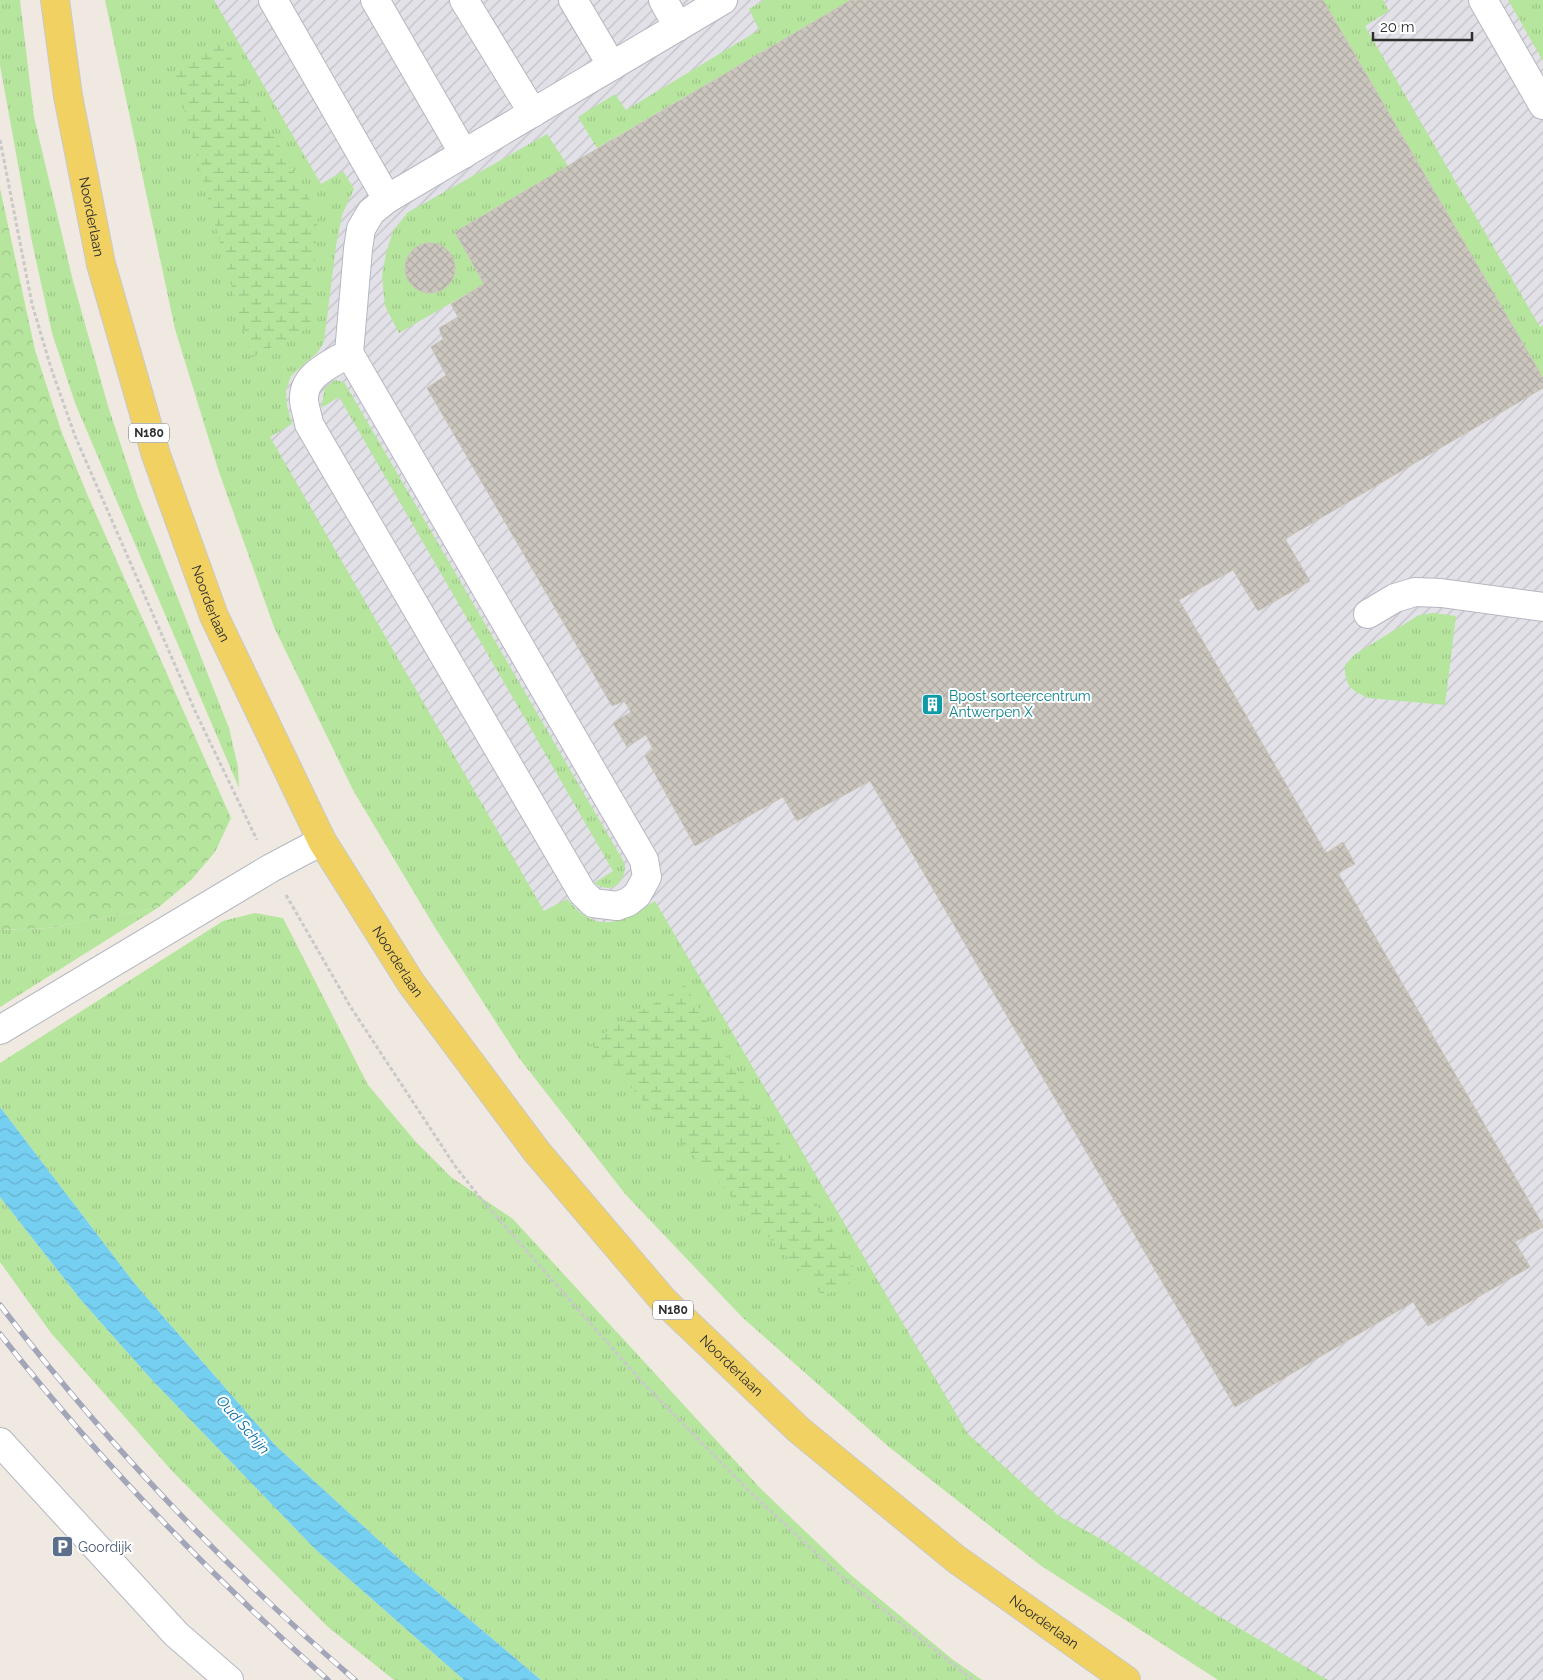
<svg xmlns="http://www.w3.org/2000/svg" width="1543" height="1680" viewBox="0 0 1543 1680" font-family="Raleway,sans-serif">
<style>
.industrial{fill:url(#industrial-furrows)}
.grass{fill:url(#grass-tufts)}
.forest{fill:url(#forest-crowns)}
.wetland{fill:url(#wetland-marsh)}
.water{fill:url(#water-waves)}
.building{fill:url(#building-cross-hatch);stroke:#cbc5ba}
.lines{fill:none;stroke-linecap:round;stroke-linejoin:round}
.minor-casing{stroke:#b4b7c1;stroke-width:30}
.major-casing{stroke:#c9c9c9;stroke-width:30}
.path{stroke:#c9c9c9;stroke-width:3;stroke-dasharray:4 2.5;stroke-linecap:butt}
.minor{stroke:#fff;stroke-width:28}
.major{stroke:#f2d163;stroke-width:28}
.rail-casing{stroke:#a3a6b8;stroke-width:5.5}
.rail{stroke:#fff;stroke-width:4;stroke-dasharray:11;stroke-linecap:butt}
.labels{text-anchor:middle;stroke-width:4;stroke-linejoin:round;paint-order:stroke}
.shield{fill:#fff;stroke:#6d6d6d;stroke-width:1}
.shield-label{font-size:12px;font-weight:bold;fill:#2e2e2e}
.street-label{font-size:14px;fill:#2e2e2e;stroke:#fff}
.culture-label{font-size:14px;fill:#0d838f;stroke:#fff;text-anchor:start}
.service-label{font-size:14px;fill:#4e5e75;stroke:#fff;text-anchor:start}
.water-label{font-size:15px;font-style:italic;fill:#0d6fa3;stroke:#fff}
</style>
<defs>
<pattern id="industrial-furrows" width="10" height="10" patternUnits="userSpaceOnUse" patternTransform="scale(1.25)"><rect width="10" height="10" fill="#e3e1e8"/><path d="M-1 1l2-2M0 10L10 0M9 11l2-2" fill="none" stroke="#c3c1c7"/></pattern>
<pattern id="grass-tufts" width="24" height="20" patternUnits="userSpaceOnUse" patternTransform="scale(1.25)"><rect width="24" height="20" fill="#b6e59e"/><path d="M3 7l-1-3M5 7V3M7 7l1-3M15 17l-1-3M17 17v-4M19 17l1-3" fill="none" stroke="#9dc588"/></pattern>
<pattern id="forest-crowns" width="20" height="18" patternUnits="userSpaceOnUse" patternTransform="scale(1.25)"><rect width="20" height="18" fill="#b6e59e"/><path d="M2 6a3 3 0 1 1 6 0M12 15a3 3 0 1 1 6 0" fill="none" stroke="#9dc588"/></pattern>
<pattern id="wetland-marsh" width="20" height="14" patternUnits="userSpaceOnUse" patternTransform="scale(1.25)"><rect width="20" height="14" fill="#b6e59e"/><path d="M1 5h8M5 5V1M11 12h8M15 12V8" fill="none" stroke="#9dc588"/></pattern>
<pattern id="water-waves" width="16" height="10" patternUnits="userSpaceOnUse" patternTransform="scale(1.25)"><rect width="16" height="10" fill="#75cff0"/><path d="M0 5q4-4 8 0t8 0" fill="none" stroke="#66b2ce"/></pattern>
<pattern id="building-cross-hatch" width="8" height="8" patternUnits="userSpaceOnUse" patternTransform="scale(1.25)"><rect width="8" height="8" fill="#cbc7bf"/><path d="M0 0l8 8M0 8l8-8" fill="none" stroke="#afaba4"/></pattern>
</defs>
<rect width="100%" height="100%" fill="#efe9e1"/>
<path class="industrial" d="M141 0H1543V1680H1295L1007 1504 318 630Z"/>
<g class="grass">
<path d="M0 0H20L34 117 73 281 108 406 138 497 229 728 238 767 239 788 75 403 52 333 32 242 0 65Z"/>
<path d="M105 0H214L321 184 343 171 354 189 342 215 336 246 324 342 318 352 291 376 286 390 287 406 292 424 270 437 544 911 567 899C598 936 619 923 655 901L968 1434 1059 1516 1110 1544 1203 1607 1328 1680H1218L1040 1565 889 1447 743 1318 626 1195 519 1058 434 926 353 790 274 627 218 469 175 329Z"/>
<path d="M764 0H851L597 148 578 117 615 94 626 110 759 30 749 9Z"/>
<path d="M1323 0H1383L1389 11 1365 26 1540 327 1543 325V378Z"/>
<path d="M1508 0H1543V61Z"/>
<path d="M547 134 568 166 455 232 484 284 399 333 385 306 382 277 386 253 393 231 407 213Z"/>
<path d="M335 380 344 382 625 864C625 884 612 895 594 883L613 871 339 397 321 408 325 388Z"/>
<path d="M1434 613 1456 616 1445 705 1368 698C1350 690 1344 684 1345 665L1354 655 1419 615Z"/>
<path d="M159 907 0 1007V930L48 928Z"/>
<path d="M255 913 283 918 368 1085 416 1142 451 1177 513 1219 761 1489 851 1575 952 1659 982 1680H541L409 1568 275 1445 135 1284 0 1107V1063L223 921Z"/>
<path d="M0 1197 81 1300 152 1380 315 1549 464 1680H394L328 1627 173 1472 51 1333 0 1262Z"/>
</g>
<path class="forest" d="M0 188 35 350 62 433 87 494 231 818 215 852 191 880 159 907 48 928 0 930Z"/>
<g class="wetland">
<path d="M222 42 318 215 310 327 251 358 174 71Z"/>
<path d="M685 985 860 1277 823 1296 589 1042Z"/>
</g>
<path class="water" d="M0 1107 135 1284 275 1445 409 1568 541 1680H464L315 1549 152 1380 81 1300 0 1197Z"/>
<g class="building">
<path d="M851 0H1323L1543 378V388L1285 539 1310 581 1258 611 1233 570 1179 600 1326 853 1343 842 1355 864 1338 873 1543 1225V1227L1515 1242 1530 1267 1428 1326 1413 1302 1235 1407 870 781 797 821 783 797 695 846 645 756 653 749 646 735 627 747 613 723 631 712 624 701 612 706 427 388 446 375 431 347 443 339 439 328 458 317 451 304 484 284 455 232Z"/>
<circle cx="430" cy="268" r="25"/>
</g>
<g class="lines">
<defs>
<g id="minor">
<path d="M273 0 387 199"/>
<path d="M375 0 464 154"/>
<path d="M464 0 533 113"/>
<path d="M573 0 612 66"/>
<path d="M663 0 678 27"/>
<path d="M1483 0 1543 105"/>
<path d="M349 353C330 365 302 375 304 401 305 409 308 417 309 424L582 892 593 903 617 906 628 902 637 895 647 877 644 860 349 353 358 249 361 229 371 212 387 199 723 0"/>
<path d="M1368 614 1395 598 1415 592 1441 593 1543 607"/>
<path d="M0 1030 271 868 322 841"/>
<path d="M0 1442 176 1634 229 1680"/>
</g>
<g id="major">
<path id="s1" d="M55 0 68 96 101 264 156 455 214 616 322 841 411 983 537 1152 663 1300 799 1430 956 1559 1126 1680"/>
</g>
</defs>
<use href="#minor" class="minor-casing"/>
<use href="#major" class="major-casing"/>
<g class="path">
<path d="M0 140 32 304 51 368 75 436 196 713 257 840"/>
<path d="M286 895 350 1006 455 1166 481 1199 560 1289 644 1384 750 1492 841 1576 973 1680"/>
</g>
<use href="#minor" class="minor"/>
<use href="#major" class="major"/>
<defs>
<g id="rail">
<path d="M0 1305C105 1442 224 1567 355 1680"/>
<path d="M0 1334C98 1460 209 1574 328 1680"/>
</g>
</defs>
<use href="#rail" class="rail-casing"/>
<use href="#rail" class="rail"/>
</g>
<defs>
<symbol id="building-square" viewBox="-11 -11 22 22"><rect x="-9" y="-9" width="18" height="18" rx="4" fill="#0f9aa8" stroke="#fff"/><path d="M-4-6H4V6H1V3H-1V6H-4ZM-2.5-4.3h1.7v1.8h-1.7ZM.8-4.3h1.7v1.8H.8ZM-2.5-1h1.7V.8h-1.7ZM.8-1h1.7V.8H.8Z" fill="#fff"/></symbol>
<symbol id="parking-square" viewBox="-11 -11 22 22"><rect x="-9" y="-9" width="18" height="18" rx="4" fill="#5c6f8a" stroke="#fff"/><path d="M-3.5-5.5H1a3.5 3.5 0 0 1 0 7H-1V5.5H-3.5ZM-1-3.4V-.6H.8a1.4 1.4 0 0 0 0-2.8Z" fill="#fff"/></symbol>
</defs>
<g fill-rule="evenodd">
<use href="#building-square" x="920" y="692" width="25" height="25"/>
<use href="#parking-square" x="50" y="1534" width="25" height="25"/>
</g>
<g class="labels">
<g class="shield">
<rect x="129" y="423.5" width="40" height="19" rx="4"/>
<rect x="653" y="1300.5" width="40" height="19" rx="4"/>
</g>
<g class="shield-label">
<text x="149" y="437">N180</text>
<text x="673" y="1314">N180</text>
</g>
<g class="street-label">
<text dy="5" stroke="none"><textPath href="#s1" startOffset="220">Noorderlaan</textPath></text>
<text dy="5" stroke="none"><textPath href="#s1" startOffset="625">Noorderlaan</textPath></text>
<text dy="5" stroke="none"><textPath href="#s1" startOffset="1030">Noorderlaan</textPath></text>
<text dy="5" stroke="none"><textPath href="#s1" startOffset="1555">Noorderlaan</textPath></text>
<text dy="5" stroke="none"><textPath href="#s1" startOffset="1960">Noorderlaan</textPath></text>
</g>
<g class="culture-label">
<text x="949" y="701">Bpost sorteercentrum<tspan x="949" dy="16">Antwerpen X</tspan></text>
</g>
<g class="service-label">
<text x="78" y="1552">Goordijk</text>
</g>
<g class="water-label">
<text transform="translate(243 1425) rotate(49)" y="5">Oud Schijn</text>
</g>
</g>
<path d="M1373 32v8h99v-8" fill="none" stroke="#2e2e2e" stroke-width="2.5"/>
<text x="1380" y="32" font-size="15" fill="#2e2e2e" stroke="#ffffff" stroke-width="4" paint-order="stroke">20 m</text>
</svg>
